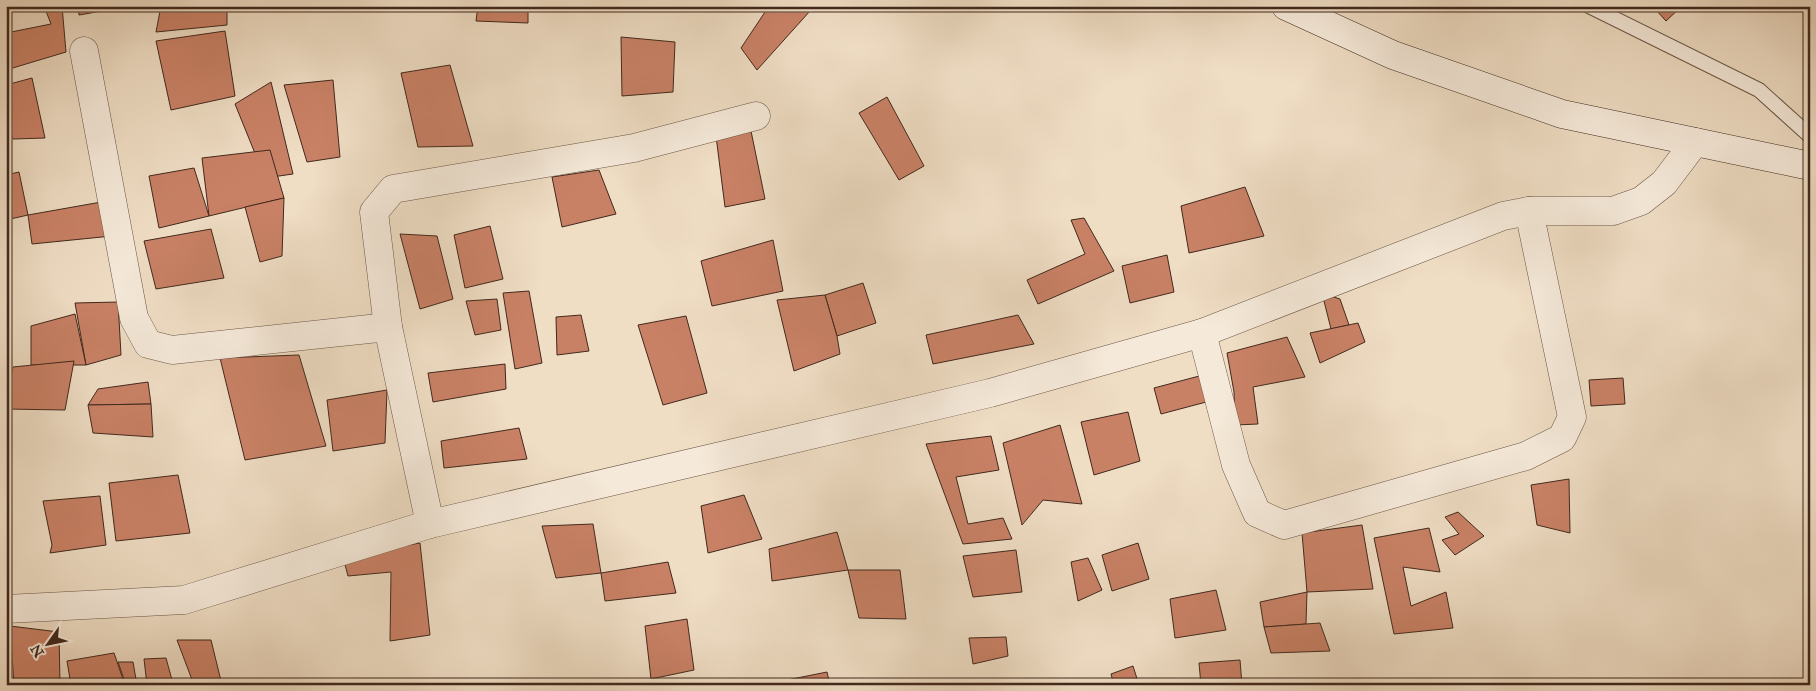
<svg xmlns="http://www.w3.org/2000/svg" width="1816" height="691" viewBox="0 0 1816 691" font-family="'IM FELL Great Primer',serif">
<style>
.building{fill:#c98166;stroke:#41291d}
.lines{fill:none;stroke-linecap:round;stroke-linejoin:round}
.service-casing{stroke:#6c5647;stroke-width:16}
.minor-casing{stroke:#6c5647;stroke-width:29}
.tertiary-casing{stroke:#6c5647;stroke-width:29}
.secondary-casing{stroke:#41291d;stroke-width:29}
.service{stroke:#f5e9d9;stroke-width:14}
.minor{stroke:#f5e9d9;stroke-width:28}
.tertiary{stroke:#f5e9d9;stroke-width:28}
.secondary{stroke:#f5e9d9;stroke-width:28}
</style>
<rect width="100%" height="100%" fill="#efddc4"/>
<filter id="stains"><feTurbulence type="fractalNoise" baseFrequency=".004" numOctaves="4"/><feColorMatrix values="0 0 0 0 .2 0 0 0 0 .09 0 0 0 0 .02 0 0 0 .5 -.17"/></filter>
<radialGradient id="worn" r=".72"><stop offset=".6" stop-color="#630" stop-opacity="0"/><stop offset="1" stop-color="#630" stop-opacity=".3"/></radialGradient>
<g class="building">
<path d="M44 6H62L66 52 6 70V33L51 24Z"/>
<path d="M78 6H131L79 15Z"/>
<path d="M161 6H227V25L156 32Z"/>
<path d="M478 6H528V23L476 21Z"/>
<path d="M769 6H801L810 11 757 70 741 48Z"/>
<path d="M1659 6H1682L1666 21 1656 10Z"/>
<path d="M225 31 235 96 171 110 156 41Z"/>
<path d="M621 37 675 42 673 92 622 96Z"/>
<path d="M450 65 473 146 418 147 401 73Z"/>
<path d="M32 78 45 138 13 139 6 120V85Z"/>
<path d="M333 80 340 157 307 162 284 85Z"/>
<path d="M271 82 293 174 265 178 235 104Z"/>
<path d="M887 97 924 166 899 180 859 113Z"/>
<path d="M751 131 765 199 725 207 716 136Z"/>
<path d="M270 150 284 198 209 216 202 158Z"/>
<path d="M194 168 209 216 159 228 149 176Z"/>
<path d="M599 170 616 214 562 227 552 177Z"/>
<path d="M19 172 28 215 6 220V175Z"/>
<path d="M1245 187 1264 236 1189 253 1181 206Z"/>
<path d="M284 198 282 256 260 262 245 207Z"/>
<path d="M107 201 112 236 32 244 28 215Z"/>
<path d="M1084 218 1114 271 1038 304 1027 280 1085 254 1071 220Z"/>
<path d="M490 226 503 279 465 288 454 235Z"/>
<path d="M211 229 224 278 156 289 144 241Z"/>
<path d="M400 234 437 236 453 299 420 309Z"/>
<path d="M773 240 783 291 712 306 701 261Z"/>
<path d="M1167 255 1174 292 1130 303 1122 266Z"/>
<path d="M863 283 876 323 837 336 825 295Z"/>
<path d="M529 291 542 363 515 369 503 293Z"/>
<path d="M1322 293 1340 299 1349 325 1331 329Z"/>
<path d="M825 295 837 336 840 354 794 371 777 300Z"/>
<path d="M497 299 501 330 475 335 466 301Z"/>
<path d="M118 302 121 355 86 365 75 303Z"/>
<path d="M75 314 86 365H31V326Z"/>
<path d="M581 315 589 351 557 355 556 317Z"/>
<path d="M1018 315 1034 344 933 364 926 335Z"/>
<path d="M686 316 707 393 663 405 638 325Z"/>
<path d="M1358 323 1365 342 1320 363 1310 333Z"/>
<path d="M1287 337 1305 377 1253 387 1258 424 1235 425 1234 392 1227 353Z"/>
<path d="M299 355 326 446 245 460 220 358Z"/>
<path d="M74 361 65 410 6 409V400L13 367Z"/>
<path d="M505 364 506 389 433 402 428 373Z"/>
<path d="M1203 375 1210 401 1161 414 1154 388Z"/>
<path d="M1623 378 1625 404 1591 406 1589 380Z"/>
<path d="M148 382 151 404 88 405 98 389Z"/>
<path d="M387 390 385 443 333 451 327 400Z"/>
<path d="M151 404 153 437 93 433 88 405Z"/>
<path d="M1128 412 1140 461 1094 475 1081 422Z"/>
<path d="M6 419 12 447H6Z"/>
<path d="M1060 425 1082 504 1043 500 1022 525 1003 443Z"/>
<path d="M519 428 527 459 444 468 441 441Z"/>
<path d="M991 436 999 470 956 477 968 524 1003 518 1012 539 963 544 926 444Z"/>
<path d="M178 475 190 533 116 541 109 483Z"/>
<path d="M1569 479 1570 533 1537 525 1531 485Z"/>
<path d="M744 495 762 539 708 553 701 506Z"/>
<path d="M100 496 106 545 50 553 52 545 43 501Z"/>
<path d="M1458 512 1484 536 1455 555 1442 540 1459 534 1445 517Z"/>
<path d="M593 524 601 573 556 578 542 526Z"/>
<path d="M1362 525 1373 589 1307 592 1302 533Z"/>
<path d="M1429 528 1440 572 1403 567 1411 606 1446 592 1453 628 1394 634 1374 538Z"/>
<path d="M837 532 848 570 772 581 769 549Z"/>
<path d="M420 543 430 635 390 641 391 572 348 576 343 557Z"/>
<path d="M1138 543 1149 579 1112 591 1102 555Z"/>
<path d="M1016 550 1022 592 973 597 963 556Z"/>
<path d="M1088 558 1102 590 1078 601 1071 562Z"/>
<path d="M668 562 676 593 605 601 601 573Z"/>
<path d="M848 570H900L906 619 859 618Z"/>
<path d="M1216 590 1226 630 1175 638 1170 599Z"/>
<path d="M1307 592 1306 624 1264 627 1260 602Z"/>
<path d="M687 619 694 670 651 679 645 626Z"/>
<path d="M1320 623 1330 651 1271 653 1264 627Z"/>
<path d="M10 626 59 632 60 685H14Z"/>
<path d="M1006 637 1008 656 973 664 969 638Z"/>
<path d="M177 640H211L222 685H194Z"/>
<path d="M114 653 125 685H71L67 661Z"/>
<path d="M166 658 172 680 185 685H147L144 659Z"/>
<path d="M1240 660 1242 685H1201L1199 663Z"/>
<path d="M118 662H133L137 685H126Z"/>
<path d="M1133 666 1139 685H1114L1111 674Z"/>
<path d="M827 672 830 685H783L782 681Z"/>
</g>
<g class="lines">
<defs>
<path id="service" d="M1589 6 1759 90 1810 136"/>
<g id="minor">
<path d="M84 51 134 318 148 344 172 350 388 327"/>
<path d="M1202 333 1236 465 1257 513 1284 525 1526 456 1562 438 1572 417 1529 211"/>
<path d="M430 524 388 327 374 212 393 189 634 148 756 116"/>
</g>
<path id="tertiary" d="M6 609 184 600 430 524 990 393 1202 333 1503 216 1529 211H1613L1641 201 1664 183 1695 142"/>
<path id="secondary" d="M1286 6 1393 55 1562 114 1810 166"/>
</defs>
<use href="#service" class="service-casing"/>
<use href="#minor" class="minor-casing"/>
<use href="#tertiary" class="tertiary-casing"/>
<use href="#secondary" class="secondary-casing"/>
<use href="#service" class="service"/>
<use href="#minor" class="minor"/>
<use href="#tertiary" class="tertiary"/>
<use href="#secondary" class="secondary"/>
</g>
<rect width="1816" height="691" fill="none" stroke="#efddc4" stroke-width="25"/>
<rect x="8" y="8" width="1801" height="676" fill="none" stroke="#41291d" stroke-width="2.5"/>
<rect x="12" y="12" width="1791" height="666" fill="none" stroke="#41291d"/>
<g transform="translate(48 644) rotate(237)" stroke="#f5e9d9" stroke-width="4" paint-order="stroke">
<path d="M0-4L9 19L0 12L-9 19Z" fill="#41291d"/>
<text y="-8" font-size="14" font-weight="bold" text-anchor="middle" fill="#41291d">N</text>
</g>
<rect width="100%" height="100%" filter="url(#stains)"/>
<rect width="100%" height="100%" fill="url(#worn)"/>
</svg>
